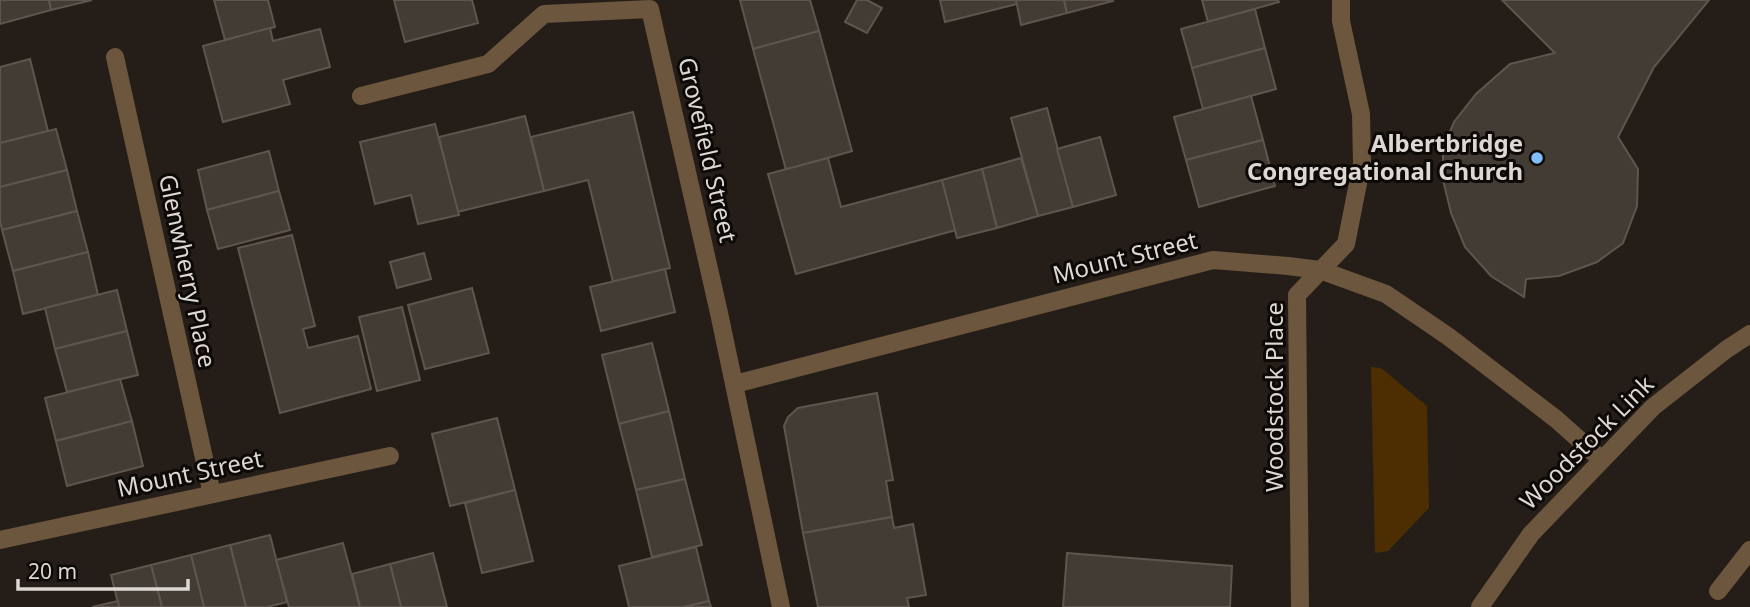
<svg xmlns="http://www.w3.org/2000/svg" width="1750" height="607" viewBox="0 0 1750 607" font-family="'Noto Sans',sans-serif">
<style>
.green{fill:#4c2e02}
.building{fill:#433c35;stroke:#5d554e;stroke-width:2}
.lines{fill:none;stroke-linecap:round;stroke-linejoin:round}
.service{stroke:#6c563e;stroke-width:18}
.minor{stroke:#6c563e;stroke-width:18}
.tertiary{stroke:#6c563e;stroke-width:18}
.poi-dot{fill:#80bdfa;stroke:#0c0906;stroke-width:2.5}
.labels{text-anchor:middle;stroke-width:6;stroke-linejoin:round;paint-order:stroke}
.poi-label{font-size:24px;font-weight:bold;fill:#dcd8d4;stroke:#0c0906;text-anchor:end}
.street-label{font-size:24px;fill:#dcd8d4;stroke:#0c0906}
</style>
<rect width="100%" height="100%" fill="#251e18"/>
<path class="green" d="M1371 367 1381 368 1427 406 1429 508 1388 551 1375 553Z"/>
<g class="building">
<path d="M0 0H49L51 10 0 24Z"/>
<path d="M49 0H92L51 10Z"/>
<path d="M214 0H268L275 27 225 40Z"/>
<path d="M394 0H472L478 23 405 42Z"/>
<path d="M740 0H810L819 31 753 49Z"/>
<path d="M857 0H867L882 8 867 33 845 22Z"/>
<path d="M940 0H1016L1017 4 945 22Z"/>
<path d="M1016 0H1064L1067 13 1021 25Z"/>
<path d="M1064 0H1112L1113 1 1067 13Z"/>
<path d="M1202 0H1278L1279 2 1208 22Z"/>
<path d="M1502 0H1709L1654 67 1618 137 1638 169 1637 206 1623 243 1597 262 1559 276 1526 279 1524 297 1491 276 1465 247 1451 213 1443 180V148L1454 122 1476 94 1510 64 1555 53Z"/>
<path d="M1255 9 1265 48 1192 68 1181 29Z"/>
<path d="M270 28 273 41 320 29 330 67 283 80 290 104 223 122 203 46Z"/>
<path d="M819 31 852 151 786 170 753 49Z"/>
<path d="M1265 48 1276 89 1203 109 1192 68Z"/>
<path d="M30 59 48 131 0 143V67Z"/>
<path d="M1251 96 1263 140 1186 160 1174 117Z"/>
<path d="M1047 108 1073 207 1038 216 1011 118Z"/>
<path d="M633 112 670 268 613 282 588 180 544 191 531 137Z"/>
<path d="M525 116 544 191 457 212 439 137Z"/>
<path d="M435 124 459 215 418 224 411 195 375 204 360 142Z"/>
<path d="M56 129 67 170 0 187V143Z"/>
<path d="M1100 137 1116 195 1073 207 1057 149Z"/>
<path d="M1263 140 1275 186 1199 207 1186 160Z"/>
<path d="M269 151 279 191 207 210 198 170Z"/>
<path d="M828 158 841 207 942 180 956 230 796 274 768 174Z"/>
<path d="M1021 158 1038 216 997 228 982 169Z"/>
<path d="M982 169 997 228 957 238 942 180Z"/>
<path d="M67 170 77 211 2 230 0 221V187Z"/>
<path d="M279 191 290 230 218 249 207 210Z"/>
<path d="M77 211 88 252 13 271 2 230Z"/>
<path d="M292 235 315 326 303 329 308 348 358 336 371 389 280 413 238 248Z"/>
<path d="M88 252 98 295 23 314 13 271Z"/>
<path d="M424 253 431 279 397 288 390 262Z"/>
<path d="M665 269 675 312 601 331 590 287Z"/>
<path d="M472 288 489 353 425 369 408 305Z"/>
<path d="M117 290 127 331 55 349 45 308Z"/>
<path d="M402 307 420 380 377 391 359 317Z"/>
<path d="M127 331 138 375 67 392 55 349Z"/>
<path d="M652 343 669 411 619 424 602 355Z"/>
<path d="M120 379 132 421 56 441 45 398Z"/>
<path d="M877 393 893 480 886 481 892 517 803 533 784 426 788 417 798 408Z"/>
<path d="M669 411 685 479 636 490 619 424Z"/>
<path d="M497 418 515 490 450 506 432 434Z"/>
<path d="M132 421 143 466 67 486 56 441Z"/>
<path d="M685 479 702 545 652 557 636 490Z"/>
<path d="M515 490 533 561 482 573 465 503Z"/>
<path d="M892 517 894 528 913 524 926 595 907 598 909 607H818L803 533Z"/>
<path d="M270 535 287 602 267 607H246L230 545Z"/>
<path d="M343 543 360 607H289L276 560Z"/>
<path d="M230 545 246 607H204L191 555Z"/>
<path d="M696 547 709 601 684 607H629L619 566Z"/>
<path d="M433 553 447 607H401L390 564Z"/>
<path d="M1067 553 1232 566 1230 607H1063Z"/>
<path d="M191 555 204 607H162L151 565Z"/>
<path d="M390 564 401 607H360L352 574Z"/>
<path d="M151 565 162 607H119L111 575Z"/>
<path d="M118 601 119 607H92Z"/>
<path d="M709 601 711 607H684Z"/>
</g>
<g class="lines">
<path class="service" d="M1718 591 1750 550"/>
<g class="minor">
<path d="M115 57 212 494"/>
<path d="M361 96 488 64 544 14 650 9 719 313 781 607"/>
<path d="M735 384 1213 260 1288 266 1320 270 1386 294 1449 337 1556 419 1602 460"/>
<path d="M0 540 390 456"/>
<path d="M1300 607 1297 295 1346 244 1362 163 1361 114 1341 21V0"/>
</g>
<path class="tertiary" d="M1480 607 1531 534 1653 407 1727 349 1750 334"/>
</g>
<circle class="poi-dot" cx="1537" cy="158" r="7"/>
<g class="labels">
<g class="poi-label">
<text x="1523" y="152">Albertbridge<tspan x="1523" dy="28">Congregational Church</tspan></text>
</g>
<g class="street-label">
<text transform="translate(707 150) rotate(77)" y="8">Grovefield Street</text>
<text transform="translate(1125 258) rotate(-14)" y="8">Mount Street</text>
<text transform="translate(187 271) rotate(78)" y="8">Glenwherry Place</text>
<text transform="translate(1275 397) rotate(-90)" y="8">Woodstock Place</text>
<text transform="translate(1587 443) rotate(-45)" y="8">Woodstock Link</text>
<text transform="translate(190 474) rotate(-12)" y="8">Mount Street</text>
</g>
</g>
<path d="M18 579v10h170v-10" fill="none" stroke="#dcd8d4" stroke-width="3.5"/>
<text x="28" y="579" font-size="21" fill="#dcd8d4" stroke="#0c0906" stroke-width="5" paint-order="stroke">20 m</text>
</svg>
